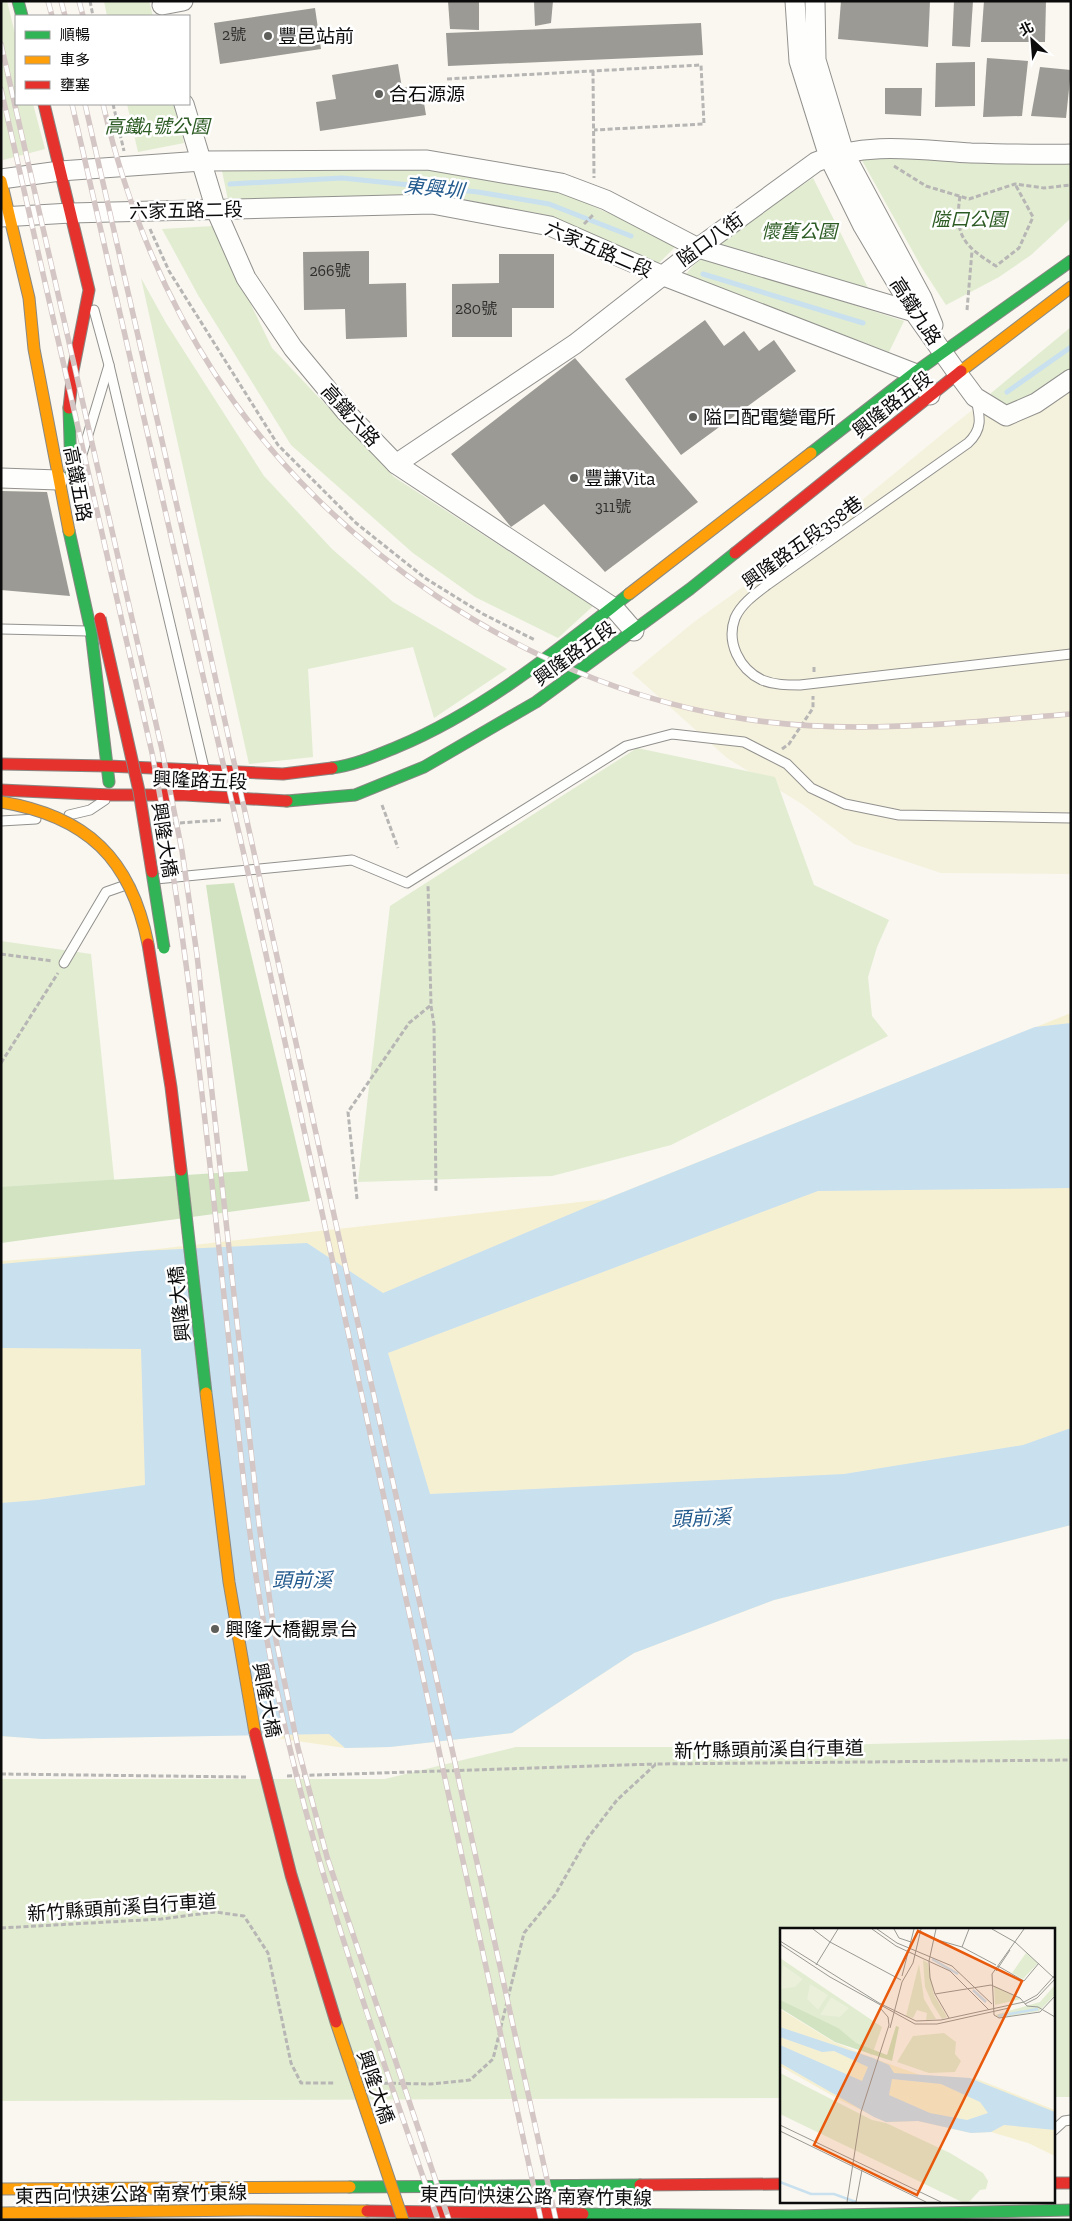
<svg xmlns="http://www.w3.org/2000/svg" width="1072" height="2221" viewBox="0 0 1072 2221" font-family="'Zilla Slab','Noto Sans TC',serif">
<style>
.farmland{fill:#f4f2dd}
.green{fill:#e1ecd1}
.forest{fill:#d1e3c0}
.sand{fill:#f6f0d3}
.water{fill:#c9e0ef}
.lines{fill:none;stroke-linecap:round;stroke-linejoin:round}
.stream{stroke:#c9e0ef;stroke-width:5}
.building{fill:#9c9a95}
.lane-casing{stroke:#92918e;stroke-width:11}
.street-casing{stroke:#92918e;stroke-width:21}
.fast-casing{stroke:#898884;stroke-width:13}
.slow-casing{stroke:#898884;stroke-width:13}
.jam-casing{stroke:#898884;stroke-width:13}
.path{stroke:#b7b6b5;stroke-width:3;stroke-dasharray:5 2.5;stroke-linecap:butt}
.lane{stroke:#fefefd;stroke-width:9}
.street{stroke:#fefefd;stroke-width:19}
.fast{stroke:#30b455;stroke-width:11}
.slow{stroke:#ff9f0a;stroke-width:11}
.jam{stroke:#e5322d;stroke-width:11}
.rail-casing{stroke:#d4c6c4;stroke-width:5.5}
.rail{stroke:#fff;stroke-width:4;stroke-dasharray:11;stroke-linecap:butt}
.lane-bridge-casing{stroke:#92918e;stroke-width:11;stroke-linecap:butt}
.fast-bridge-casing{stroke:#898884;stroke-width:13;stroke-linecap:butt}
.slow-bridge-casing{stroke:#898884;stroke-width:13;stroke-linecap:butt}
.jam-bridge-casing{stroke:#898884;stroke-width:13;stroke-linecap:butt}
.lane-bridge{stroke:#fefefd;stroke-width:9}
.fast-bridge{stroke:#30b455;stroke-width:11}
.slow-bridge{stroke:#ff9f0a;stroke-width:11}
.jam-bridge{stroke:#e5322d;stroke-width:11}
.poi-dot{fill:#5e5e5b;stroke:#fff;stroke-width:2}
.labels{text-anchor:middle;stroke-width:5;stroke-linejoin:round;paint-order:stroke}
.number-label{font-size:16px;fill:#2f2f2e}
.poi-label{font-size:19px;fill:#0b0b0b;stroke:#fff;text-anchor:start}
.park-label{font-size:19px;font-style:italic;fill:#2c5b23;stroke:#fff}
.street-label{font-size:19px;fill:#0b0b0b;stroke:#fff}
.water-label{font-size:20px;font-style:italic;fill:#235a8e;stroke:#fff}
.inset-river{fill:none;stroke:#c9e0ef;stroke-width:2.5}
.inset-road{fill:none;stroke:#9a9994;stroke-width:1}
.view{fill:#e8590c;fill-opacity:0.15;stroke:#e8590c;stroke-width:2.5}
.inset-edge{fill:none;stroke:#0b0b0b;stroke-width:2.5}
</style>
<rect width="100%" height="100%" fill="#f9f7ef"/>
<path class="farmland" d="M1071 333V874L941 873 854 844 802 804 727 758 632 673 694 622 850 510 952 426Z"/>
<g class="green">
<path d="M1 1H7L16 38V104H33L45 149 3 160Z"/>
<path d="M104 1H149L153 16H107Z"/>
<path d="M127 104H175L184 143 138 152Z"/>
<path d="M859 155H1071V218L1031 255 999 277 946 305 922 268Z"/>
<path d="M416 168 563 193 678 244 658 264 551 216 441 195 228 200 222 171Z"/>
<path d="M813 178 869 290 716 243Z"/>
<path d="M213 226 272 348 394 477 593 606 558 638 475 597 413 553 291 445 198 295 162 229Z"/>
<path d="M702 256 904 321 889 352 685 275Z"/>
<path d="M141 278 166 323 264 476 332 549 393 602 507 669 434 718 413 647 308 669 313 757 249 764Z"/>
<path d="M1071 327V372L1035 397 1006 409 990 394Z"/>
<path d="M637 748 775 777 814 885 889 920 877 947 868 977 872 1016 888 1036 671 1145 552 1176 358 1182 390 906Z"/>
<path d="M1 941 91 954 119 1227 1 1231Z"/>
<path d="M1071 1739V2097H1053V1930H781V2098L1 2101V1779H385L516 1747H756Z"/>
</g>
<path class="forest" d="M234 883 310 1201 1 1243V1187L248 1171 206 885Z"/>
<path class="sand" d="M1071 1013V1525L774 1600 634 1653 512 1733 390 1747 345 1748 255 1735 42 1739 1 1736V1261L139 1251 606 1199Z"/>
<path class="water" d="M1071 1023V1188L818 1191 388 1353 430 1494 844 1474 1023 1445 1071 1428V1525L774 1600 634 1653 512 1733 390 1747 345 1748 329 1734 42 1739 1 1736V1503L38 1500 145 1485 141 1349 1 1348V1264L139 1251 307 1243 383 1293 606 1199 1035 1027Z"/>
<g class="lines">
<g class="stream">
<path d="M230 184 342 178 478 192 549 204 631 236"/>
<path d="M703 274 863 323"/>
<path d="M1007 392 1071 347"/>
</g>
</g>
<g class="building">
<path d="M448 1H479V30L450 29Z"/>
<path d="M534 1H553L551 23 535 26Z"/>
<path d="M841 1H930L928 47 838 39Z"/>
<path d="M954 1H973L970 47 952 46Z"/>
<path d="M984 1H1046L1045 42H981Z"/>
<path d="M315 8 321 49 220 64 214 23Z"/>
<path d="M701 23 703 55 448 66 446 33Z"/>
<path d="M987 58 1028 61 1022 116 983 117Z"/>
<path d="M975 62V106L935 107 936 63Z"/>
<path d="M398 64 402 88 421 85 426 115 320 131 316 102 336 99 332 75Z"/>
<path d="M1040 67 1071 70 1066 118 1031 116Z"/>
<path d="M885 88H922L921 116 885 114Z"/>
<path d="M369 251V284L406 283 407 337 346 339 345 309 304 310 303 252Z"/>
<path d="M499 254H554V308H512V337H452V284L499 283Z"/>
<path d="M705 320 724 346 744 331 759 351 774 340 796 371 681 455 625 379Z"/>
<path d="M575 358 698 502 605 572 544 504 511 527 451 454Z"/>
<path d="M1 491 47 492 70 596 1 590Z"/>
</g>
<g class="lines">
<defs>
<g id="lane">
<path d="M109 365 204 768"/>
<path d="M80 461 109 365 94 310"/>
<path d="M767 585 968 443C983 429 980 417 976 399"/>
<path d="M1 629 88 631"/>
<path d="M69 815 90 810 105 800"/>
<path d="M1 821 36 819"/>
<path d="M156 879 352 860 407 883 626 746 672 734 744 742 787 764 811 788 845 804 899 815 1071 818"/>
<path d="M64 963 106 892 126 885"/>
<path d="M1053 2131 1064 2121 1071 2120"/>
</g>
<g id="street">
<path d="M795 1 799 61 829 157 863 226 914 312 958 374 975 397 1006 416 1036 403 1071 379"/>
<path d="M815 1 816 60 844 153 922 298 933 325"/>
<path d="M162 5 183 1"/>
<path d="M184 104 216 210 246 278 293 348 346 412 396 464 614 608 634 631"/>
<path d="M1 179 60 171 202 161 427 160 561 183 606 200 698 248 914 312"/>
<path d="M1 217 71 213 432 204 550 226 661 275 914 373 930 395"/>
<path d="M396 464 575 344 698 248 816 162C866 141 919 150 971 153 1004 154 1038 155 1071 154"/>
<path d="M1 478 58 480"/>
</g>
<g id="fast">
<path d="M18 1 22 16"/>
<path d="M69 408 71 473"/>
<path d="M811 453 914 373 1071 261"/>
<path d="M69 531 91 631 109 782"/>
<path d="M332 768C355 765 375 756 397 747 483 711 556 651 629 594"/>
<path d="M287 801 355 795 424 767 536 702 690 589 735 553"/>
<path d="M350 2187 640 2185"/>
<path d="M583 2214 792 2216 1071 2210"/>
</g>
<g id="slow">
<path d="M1 181 29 298 34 349 69 531"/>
<path d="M961 371 1071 287"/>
<path d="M629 594 811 453"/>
<path d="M1 2189 350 2187"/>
<path d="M1 2213 245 2210 367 2211"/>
</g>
<g id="jam">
<path d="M44 104 89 290 73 371 69 408"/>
<path d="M735 553 961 371"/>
<path d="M1 764 108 766 283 774 332 768"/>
<path d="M1 790 111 795H185L287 801"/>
<path d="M1053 2183H1071"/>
<path d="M640 2185 781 2184"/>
<path d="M367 2211 583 2214"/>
</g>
</defs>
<use href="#lane" class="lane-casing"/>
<use href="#street" class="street-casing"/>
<use href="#fast" class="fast-casing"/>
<use href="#slow" class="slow-casing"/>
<use href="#jam" class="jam-casing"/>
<g class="path">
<path d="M90 1 93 16"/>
<path d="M593 71 594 178"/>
<path d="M447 79 701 65 704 124 594 130"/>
<path d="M113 104 124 151"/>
<path d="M894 166 926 186 969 199 1015 184 1044 188 1071 185"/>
<path d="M960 196C954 236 964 246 996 266L1019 248 1033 217 1015 184"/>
<path d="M584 224 594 214"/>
<path d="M150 229 169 271 278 445 356 523 425 578 483 614 535 640"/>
<path d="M967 310 972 251"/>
<path d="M814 672V665"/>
<path d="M782 749 789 744 813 708V696"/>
<path d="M382 805 398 848"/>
<path d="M165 824 221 820"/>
<path d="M1 954 53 961"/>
<path d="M431 1006 434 1025 436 1192"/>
<path d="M1 1063 58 973"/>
<path d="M357 1199 348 1112 409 1023 431 1005 428 884"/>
<path d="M1 1774 246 1777"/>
<path d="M287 1776 656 1764"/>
<path d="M1 1928 161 1919 215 1912 244 1916 268 1953 291 2063 301 2083H335"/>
<path d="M376 2083 430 2084 470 2080 493 2059 524 1933 555 1895 587 1839 617 1800 656 1764 1071 1760"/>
</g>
<use href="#lane" class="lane"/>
<use href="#street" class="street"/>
<use href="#fast" class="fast"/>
<use href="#slow" class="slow"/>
<use href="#jam" class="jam"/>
<defs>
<g id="rail">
<path d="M48 1 52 16"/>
<path d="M61 1 65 16"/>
<path d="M79 1 83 16"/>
<path d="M1 44 162 750 182 851 197 955 259 1524 274 1630 298 1748 327 1857 449 2220"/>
<path d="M1 89 152 753C190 950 208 1151 230 1351 240 1445 248 1541 266 1635 302 1836 371 2027 438 2220"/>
<path d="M72 104 250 881 541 2220"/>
<path d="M85 104 192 572 556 2220"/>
<path d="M103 104C125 199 161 291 215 374 327 547 524 680 727 716 840 737 957 723 1071 714"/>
</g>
</defs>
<use href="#rail" class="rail-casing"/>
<use href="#rail" class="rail"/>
<defs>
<path id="lane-bridge" d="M767 585C755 594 741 604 735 618 726 642 739 669 762 680 774 685 787 685 800 685L1071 654"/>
<g id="fast-bridge">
<path d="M152 872 164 948"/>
<path d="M181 1170 206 1393"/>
</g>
<g id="slow-bridge">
<path d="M1 802C87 816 131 859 148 944"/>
<path d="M206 1393 229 1582 255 1733"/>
<path d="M336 2022 403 2220"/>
</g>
<g id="jam-bridge">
<path d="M100 618 139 791 152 872"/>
<path d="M148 944 171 1087 181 1170"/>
<path d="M255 1733 291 1875 336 2022"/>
</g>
</defs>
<use href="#lane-bridge" class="lane-bridge-casing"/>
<use href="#fast-bridge" class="fast-bridge-casing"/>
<use href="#slow-bridge" class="slow-bridge-casing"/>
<use href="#jam-bridge" class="jam-bridge-casing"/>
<use href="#lane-bridge" class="lane-bridge"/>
<use href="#fast-bridge" class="fast-bridge"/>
<use href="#slow-bridge" class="slow-bridge"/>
<use href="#jam-bridge" class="jam-bridge"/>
</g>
<g class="poi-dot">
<circle cx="268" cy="36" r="5"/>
<circle cx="379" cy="94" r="5"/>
<circle cx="693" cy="417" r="5"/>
<circle cx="574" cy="478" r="5"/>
<circle cx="215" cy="1629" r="5"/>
</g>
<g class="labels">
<g class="number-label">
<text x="234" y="40">2號</text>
<text x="330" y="276">266號</text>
<text x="476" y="314">280號</text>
<text x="613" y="512">311號</text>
</g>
<g class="poi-label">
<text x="278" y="43">豐邑站前</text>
<text x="389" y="101">合石源源</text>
<text x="703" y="424">隘口配電變電所</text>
<text x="584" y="485">豐謙Vita</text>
<text x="225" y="1636">興隆大橋觀景台</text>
</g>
<g class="park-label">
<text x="157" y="133">高鐵4號公園</text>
<text x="969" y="226">隘口公園</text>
<text x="799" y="238">懷舊公園</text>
</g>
<g class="street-label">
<text transform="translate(186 210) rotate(-1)" y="7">六家五路二段</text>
<text transform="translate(710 239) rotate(-36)" y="7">隘口八街</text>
<text transform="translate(599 249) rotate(23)" y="7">六家五路二段</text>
<text transform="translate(916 311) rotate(57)" y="7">高鐵九路</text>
<text transform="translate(892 404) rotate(-38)" y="7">興隆路五段</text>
<text transform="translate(351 415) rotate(48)" y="7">高鐵六路</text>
<text transform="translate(78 484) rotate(79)" y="7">高鐵五路</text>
<text transform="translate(802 542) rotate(-36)" y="7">興隆路五段358巷</text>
<text transform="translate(574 653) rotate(-36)" y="7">興隆路五段</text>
<text transform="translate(200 780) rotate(2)" y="7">興隆路五段</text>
<text transform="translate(165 840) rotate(81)" y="7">興隆大橋</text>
<text transform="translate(179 1304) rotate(-96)" y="7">興隆大橋</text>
<text transform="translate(267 1700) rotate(79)" y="7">興隆大橋</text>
<text transform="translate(769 1749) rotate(-1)" y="7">新竹縣頭前溪自行車道</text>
<text transform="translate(122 1907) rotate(-4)" y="7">新竹縣頭前溪自行車道</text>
<text transform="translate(376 2087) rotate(71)" y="7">興隆大橋</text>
<text transform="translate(131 2194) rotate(-1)" y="7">東西向快速公路 南寮竹東線</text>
<text transform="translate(536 2196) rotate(1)" y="7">東西向快速公路 南寮竹東線</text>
</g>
<g class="water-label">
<text transform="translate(434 188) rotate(6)" y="7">東興圳</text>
<text transform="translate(701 1518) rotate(-3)" y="7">頭前溪</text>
<text x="302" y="1587">頭前溪</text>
</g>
</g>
<g transform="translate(780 1928)">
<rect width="275" height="275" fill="#f9f7ef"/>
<path d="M246 25 258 35 243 51 232 45ZM0 30 102 99 92 127 0 78ZM143 32 148 35 154 67 167 89 162 91 152 75 145 59ZM139 36 144 71 156 91 146 92 147 85 137 82 133 90 126 88ZM275 57V67L259 83 219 90 215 87 260 74ZM214 58 241 71 215 77ZM164 105 176 114 175 126 181 133 175 144 149 145 117 134 133 108ZM0 145 92 192 106 195 170 225 203 245 208 253 206 261 200 262 189 274H182L0 186Z" fill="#e1ecd1"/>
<path d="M0 72 58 100 76 115 107 127 116 98 119 99 112 133 55 114 0 80Z" fill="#d1e3c0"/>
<path d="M0 81 54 114 93 130 140 147 197 151 275 182V228L248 215 211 204 191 205 138 193 106 194 60 172 0 138Z" fill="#f6f0d3"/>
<path d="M3 37 23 51 15 59 0 61ZM30 56 48 67 38 82 27 71ZM51 69 69 80 60 89 40 87Z" fill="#eaf0da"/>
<path d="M0 99 93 130 109 137 114 145 190 150 202 155 275 184V202L224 197 211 204 191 205 138 193 106 194 94 189 0 135V117L82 153 88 139 54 123 42 124 0 109ZM112 151 161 156 200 174 208 185 187 192 150 185 109 167Z" fill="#c9e0ef" fill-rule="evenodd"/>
<path class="inset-river" d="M152 31 178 46M193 62 206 74M218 88 258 81M0 254 31 266H54L76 274"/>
<path class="inset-road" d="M33 1 50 14 121 52M92 1 116 18 170 43 209 82M97 1 117 15 172 38 212 76M114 1 119 10 131 14M156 1 149 33 150 50 155 66 169 90M212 1 235 14 274 50M244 1 212 46 214 87 219 90 260 84 275 68M154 11 182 19 216 37M0 13 99 75 136 93 161 92 244 74 257 67 275 47M0 16 50 49 135 96H157L229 80M182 19 189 1M36 37 58 1M218 38 244 53 259 35M216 43 230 22M122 48 134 1M155 66 211 57 240 70 247 78 258 79 275 89M245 76 257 70 275 51M110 100 122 54 133 35 141 1M0 197 161 274M0 203 146 274M67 274 81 184 109 97 108 89 101 81M76 274 82 242"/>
<path class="view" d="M138 3 242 53 137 267 34 217Z"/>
<rect width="275" height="275" class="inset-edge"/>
</g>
<rect width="1072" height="2221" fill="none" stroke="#0b0b0b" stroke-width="5"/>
<rect x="15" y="15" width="175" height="90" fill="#ffffff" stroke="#9d9d9d"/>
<rect x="25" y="31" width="25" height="8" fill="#30b455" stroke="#9d9d9d"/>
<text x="60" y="40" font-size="15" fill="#0b0b0b">順暢</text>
<rect x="25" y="56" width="25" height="8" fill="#ff9f0a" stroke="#9d9d9d"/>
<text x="60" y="65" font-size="15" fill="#0b0b0b">車多</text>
<rect x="25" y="81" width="25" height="8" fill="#e5322d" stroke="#9d9d9d"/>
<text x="60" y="90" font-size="15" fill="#0b0b0b">壅塞</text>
<g transform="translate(1032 40) rotate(334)" stroke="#ffffff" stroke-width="4" paint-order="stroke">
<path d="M0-4L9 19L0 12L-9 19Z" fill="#0b0b0b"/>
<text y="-8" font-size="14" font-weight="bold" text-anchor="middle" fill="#0b0b0b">北</text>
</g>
</svg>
